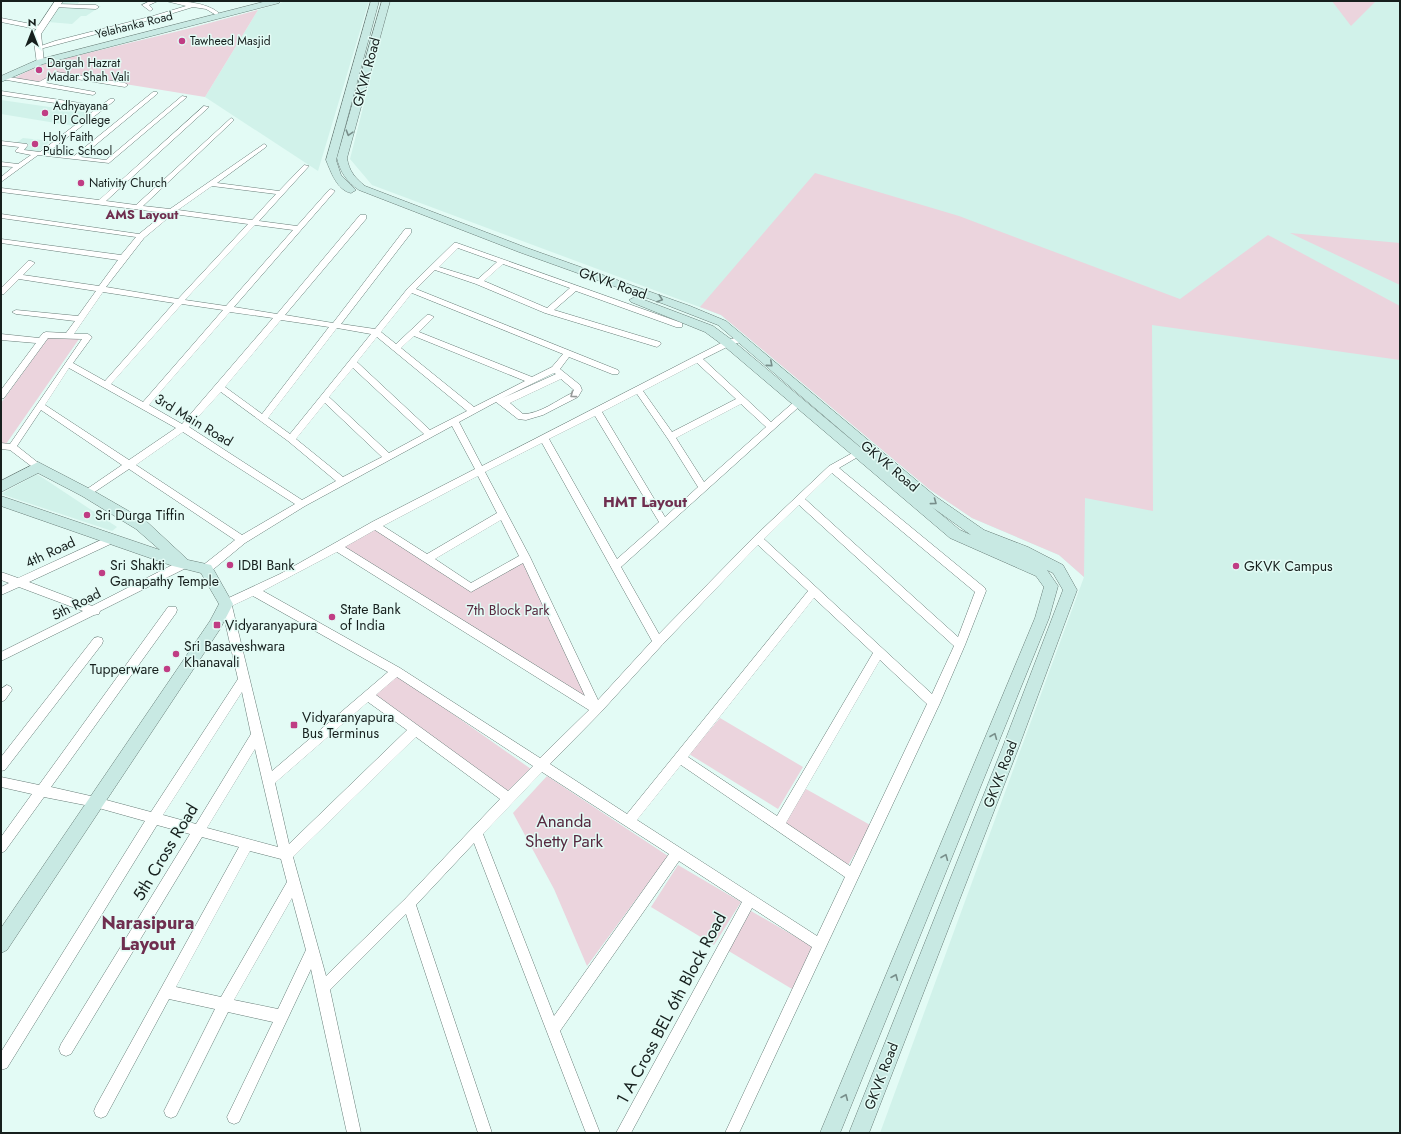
<svg xmlns="http://www.w3.org/2000/svg" width="1401" height="1134" viewBox="0 0 1401 1134" font-family="Jost,sans-serif">
<style>
.built{fill:#d1f2ea}
.green{fill:#ebd4dd}
.lines{fill:none;stroke-linecap:round;stroke-linejoin:round}
.minor-casing{stroke:#687d78;stroke-width:1}
.tertiary-casing{stroke:#687d78;stroke-width:1}
.secondary-casing{stroke:#687d78;stroke-width:1}
.minor{fill:#fff;fill-rule:evenodd}
.tertiary{fill:#fff;fill-rule:evenodd}
.secondary{fill:#c8e9e3;fill-rule:evenodd}
.oneway{stroke:#788e8a}
.oneway2{stroke:#969a99}
.poi-dot{fill:#c03d84;stroke:#e3fbf5;stroke-width:1.5}
.labels{text-anchor:middle;stroke-width:3;stroke-linejoin:round;paint-order:stroke}
.far-street-label{font-size:12px;fill:#161f1d;stroke:#e3fbf5}
.far-poi-label{font-size:12px;fill:#161f1d;stroke:#e3fbf5;text-anchor:start}
.far-neighbourhood-label{font-size:13px;font-weight:bold;fill:#6f2e4f;stroke:#e3fbf5}
.street-label{font-size:14px;fill:#161f1d;stroke:#e3fbf5}
.poi-label{font-size:14px;fill:#161f1d;stroke:#e3fbf5;text-anchor:start}
.park-label{font-size:14px;fill:#56283f;stroke:#e3fbf5}
.neighbourhood-label{font-size:15px;font-weight:bold;fill:#6f2e4f;stroke:#e3fbf5}
.near-park-label{font-size:17px;fill:#56283f;stroke:#e3fbf5}
.near-street-label{font-size:17px;fill:#161f1d;stroke:#e3fbf5}
.near-neighbourhood-label{font-size:18px;font-weight:bold;fill:#6f2e4f;stroke:#e3fbf5}
</style>
<rect width="100%" height="100%" fill="#e3fbf5"/>
<g class="built">
<path d="M61 1H80L77 5 101 6 86 16H81L72 24 48 22Z"/>
<path d="M286 1H369L318 171 205 97 258 10Z"/>
<path d="M390 1H1400V1133H880L1084 577 1059 555 972 518 929 489 721 315 372 185 350 159Z"/>
<path d="M1 100 91 113 74 126 1 114Z"/>
<path d="M23 138 51 141 38 152 24 150 30 145 16 143Z"/>
<path d="M37 474 117 527 112 531 1 494Z"/>
</g>
<g class="green">
<path d="M1332 1H1376L1351 26Z"/>
<path d="M258 10 205 97 57 73 38 83 12 79 36 67 51 62 187 29Z"/>
<path d="M815 173 959 216 1180 299 1268 235 1400 306V360L1152 325 1153 511 1085 498 1084 577 1059 555 972 518 929 489 721 315 700 307Z"/>
<path d="M1290 233 1400 243V285Z"/>
<path d="M48 338 79 339 6 444H1V403Z"/>
<path d="M375 528 471 591 523 561 589 699 342 547Z"/>
<path d="M396 674 531 769 508 794 372 696Z"/>
<path d="M720 718 803 767 778 809 689 754Z"/>
<path d="M547 776 668 856 587 966 554 889 513 813Z"/>
<path d="M806 789 872 826 848 865 782 826Z"/>
<path d="M678 865 741 902 714 945 651 907Z"/>
<path d="M751 911 815 948 792 989 727 950Z"/>
</g>
<g class="lines">
<defs>
<g id="minor">
<path d="M150 1H158L149 5 153 9 150 11 142 5Z"/>
<path d="M166 1C183 1 206 2 219 13L216 15 206 9 193 7 157 18 40 49 35 48 55 41 153 16 186 6Z"/>
<path d="M56 4 96 5 99 7 96 9 54 7V5Z"/>
<path d="M1 18 41 26 44 28 41 30 1 22Z"/>
<path d="M57 72 125 83 128 85 125 87 58 76 46 83 95 92 96 93 93 95 1 79V77L3 76 39 82Z"/>
<path d="M1 91 100 106 110 99H114V101L47 153 74 156 153 92H157V94L81 157 106 160 182 96 187 97 109 163 38 155 1 182V177L13 167 1 166V162L18 164 31 155 16 152 15 151 19 147 1 145V141L27 144 28 145 24 150 40 152 96 109 1 95Z"/>
<path d="M204 106 209 107 106 201 136 205 231 118 233 119V121L143 206 170 209 264 144 266 145V147L217 183 279 191 304 165 309 166 259 221 297 226 329 190 331 189 335 191 234 307 277 314 360 215H366V219L285 315 333 323 405 229H411V233L341 324 375 329 408 288 454 243H457L682 323V327H676L576 291 554 310 660 342 661 344 657 347 545 313 476 284 435 270 416 289 618 370 619 372 618 374H612L569 357 560 369 580 385 582 390 578 397 543 415 526 420 518 419 496 402 459 422 482 466 725 341 741 336 745 339 744 341 731 345 703 359 771 422 795 401H801L802 403 801 405 621 567 659 634 755 536 829 466 865 446 870 449 868 451 839 468 985 588 986 591 965 645 940 703 739 1133H725L812 947 752 908 631 1133H616L742 902 679 861 560 1031 600 1133H586L474 843 416 905 492 1133H478L406 914 330 990 361 1133H347L311 969 239 1122 234 1124 229 1122 227 1117 273 1022 228 1012 176 1116 171 1118 166 1116 164 1111 215 1009 169 999 106 1116 101 1118 96 1116 94 1111 96 1106 239 847 202 837 71 1054 66 1056 61 1054 59 1049 61 1044 190 834 157 825 7 1068 1 1070V1052L145 821 95 807 44 797 5 851 1 853V837L32 794 1 787V777L39 785 168 607H176L177 610 176 613 51 787 95 797 151 812 238 679 221 604 222 601 280 574 372 522 475 469 452 426 305 506 245 543 210 572H202L201 569 202 566 235 540 129 469 90 495H84L82 493 84 491 122 465 41 410 17 446 41 465 43 467 41 469H35L10 450 1 449V443L10 444 82 339 48 338 4 398 1 399V390L36 343 1 340V334L39 338 43 333 46 332 66 333 75 321 16 314 12 312 16 310 78 316 96 291 19 279 4 294H1V288L28 261H31L35 263 23 275 99 286 118 260 1 243V239L121 255 136 237 1 218V214L139 234 165 213 1 192V188L99 200ZM212 186 276 194 252 220 178 210ZM173 214 248 224 178 299 106 287 144 238ZM255 225 293 230 226 306 185 300ZM458 248 497 262 478 279 439 267ZM503 264 570 288 547 308 484 281ZM103 292 174 303 105 381 73 363 92 337 88 334H74ZM412 293 563 354 552 367 532 377 419 332 434 317 430 315H427L396 344 381 332ZM182 304 223 310 143 402 111 384ZM230 312 273 318 182 424 149 405ZM281 320 329 327 262 414 225 387ZM337 328 371 334 290 434 268 418ZM414 336 525 381 474 407 401 348ZM377 337 467 411 430 430 357 362ZM697 363 736 399 672 432 643 391ZM69 368 176 428 129 460 45 405ZM353 368 424 434 389 453 329 397ZM554 373 556 374 503 398ZM561 379 574 390 572 393C557 400 540 414 523 414L510 403ZM221 392 288 441 336 481 302 500 189 427ZM637 394 668 439 698 487 665 517 602 412ZM325 403 382 457 343 477 296 439ZM741 404 766 427 704 482 676 438ZM595 416 659 522 617 559 549 439ZM183 432 295 504 242 535 136 465ZM542 443 652 641 598 700 530 557 485 472ZM832 473 975 592 958 637 805 499ZM478 476 497 513 427 554 383 526ZM799 505 954 646 932 694 764 539ZM501 520 519 556 471 583 435 559ZM375 530 471 592 523 563 585 696 345 547ZM758 545 808 591 627 814 550 764 601 712 662 645ZM337 552 589 710 540 758 400 668 263 591ZM253 596 388 672 272 771 232 606ZM814 598 873 653 777 816 688 757ZM880 660 927 704 850 866 786 823ZM397 677 533 766 508 791 376 695ZM242 692 251 734 196 824 163 815ZM368 702 407 730 289 844 275 783ZM416 737 500 799 405 899 326 976 293 857ZM255 749 278 847 207 828ZM681 765 845 877 817 936 637 820ZM542 772 669 854 554 1016 483 834ZM250 851 281 859 287 882 221 997 176 987ZM292 898 306 950 278 1009 234 1000Z"/>
<path d="M112 535 115 536 117 539 115 542 29 582 92 606 180 561H188L189 564 188 567 100 611 99 614 94 615 1 661V652L83 611 19 587 1 595V587L9 583 1 580V572L18 578Z"/>
<path d="M98 637 102 638 103 641 102 644 5 770 1 771V757L94 638Z"/>
<path d="M7 685 11 687 12 690 5 700 1 702V689Z"/>
</g>
<path id="tertiary" d="M55 1H63L41 34 44 62 40 64H37L33 34Z"/>
<g id="secondary">
<path d="M267 1H280L279 3 43 64 1 82V76L37 60Z"/>
<path d="M371 1H379L336 160 341 175 356 190 351 193C337 190 331 172 326 160Z"/>
<path d="M382 1H390L347 158C349 171 355 178 365 186L527 248 690 306 726 321 935 496 984 530 1028 547 1063 565 1077 590 1018 749 869 1133H849L1002 749 1063 590 1053 573 1047 570 1058 586 1049 618 840 1133H820L1035 618 1044 587 1036 576 950 538 724 346 705 332 631 302 629 300 635 297 639 298 713 326 732 340 885 468 718 325 664 304 519 252 359 190C347 182 340 172 337 158ZM932 507 971 535 960 530Z"/>
<path d="M38 462 92 490 146 521 188 560 211 565 233 604 220 629 7 950 1 953V928L210 621 219 604 201 573 173 566 1 506V496L160 550 136 529 82 496 38 473 1 492V481Z"/>
</g>
</defs>
<use href="#minor" class="minor-casing"/>
<use href="#tertiary" class="tertiary-casing"/>
<use href="#secondary" class="secondary-casing"/>
<use href="#minor" class="minor"/>
<use href="#tertiary" class="tertiary"/>
<use href="#secondary" class="secondary"/>
</g>
<defs><path id="oneway-chevron" d="M-2-3.5L2.5 0L-2 3.5" fill="none" stroke-width="1.6" stroke-linecap="round" stroke-linejoin="round"/></defs>
<g class="oneway">
<use href="#oneway-chevron" transform="translate(349 133) rotate(107)"/>
<use href="#oneway-chevron" transform="translate(660 299) rotate(19)"/>
<use href="#oneway-chevron" transform="translate(770 364) rotate(41)"/>
<use href="#oneway-chevron" transform="translate(934 502) rotate(36)"/>
<use href="#oneway-chevron" transform="translate(994 736) rotate(-68)"/>
<use href="#oneway-chevron" transform="translate(945 857) rotate(-68)"/>
<use href="#oneway-chevron" transform="translate(895 977) rotate(-67)"/>
<use href="#oneway-chevron" transform="translate(845 1097) rotate(-67)"/>
</g>
<use class="oneway2" href="#oneway-chevron" transform="translate(573 395) rotate(143)"/>
<g class="poi-dot">
<circle cx="182" cy="41" r="4"/>
<circle cx="39" cy="70" r="4"/>
<circle cx="45" cy="113" r="4"/>
<circle cx="35" cy="144" r="4"/>
<circle cx="81" cy="183" r="4"/>
<circle cx="87" cy="515" r="4"/>
<circle cx="230" cy="565" r="4"/>
<circle cx="1236" cy="566" r="4"/>
<circle cx="102" cy="573" r="4"/>
<circle cx="332" cy="617" r="4"/>
<rect x="213" y="621" width="8" height="8" rx="2"/>
<circle cx="176" cy="654" r="4"/>
<circle cx="167" cy="669" r="4"/>
<rect x="290" y="721" width="8" height="8" rx="2"/>
</g>
<g class="labels">
<g class="far-street-label">
<text transform="translate(134 25) rotate(-14)" y="4">Yelahanka Road</text>
</g>
<g class="far-poi-label">
<text x="190" y="45">Tawheed Masjid</text>
<text x="47" y="67">Dargah Hazrat<tspan x="47" dy="14">Madar Shah Vali</tspan></text>
<text x="53" y="110">Adhyayana<tspan x="53" dy="14">PU College</tspan></text>
<text x="43" y="141">Holy Faith<tspan x="43" dy="14">Public School</tspan></text>
<text x="89" y="187">Nativity Church</text>
</g>
<g class="far-neighbourhood-label">
<text x="142" y="219">AMS Layout</text>
</g>
<g class="street-label">
<text transform="translate(366 72) rotate(-75)" y="5">GKVK Road</text>
<text transform="translate(613 283) rotate(19)" y="5">GKVK Road</text>
<text transform="translate(194 420) rotate(31)" y="5">3rd Main Road</text>
<text transform="translate(890 466) rotate(40)" y="5">GKVK Road</text>
<text transform="translate(50 552) rotate(-25)" y="5">4th Road</text>
<text transform="translate(76 604) rotate(-27)" y="5">5th Road</text>
<text transform="translate(1000 774) rotate(-69)" y="5">GKVK Road</text>
<text transform="translate(881 1076) rotate(-69)" y="5">GKVK Road</text>
</g>
<g class="poi-label">
<text x="95" y="520">Sri Durga Tiffin</text>
<text x="110" y="570">Sri Shakti<tspan x="110" dy="16">Ganapathy Temple</tspan></text>
<text x="238" y="570">IDBI Bank</text>
<text x="1244" y="571">GKVK Campus</text>
<text x="340" y="614">State Bank<tspan x="340" dy="16">of India</tspan></text>
<text x="225" y="630">Vidyaranyapura</text>
<text x="184" y="651">Sri Basaveshwara<tspan x="184" dy="16">Khanavali</tspan></text>
<text x="159" y="674" text-anchor="end">Tupperware</text>
<text x="302" y="722">Vidyaranyapura<tspan x="302" dy="16">Bus Terminus</tspan></text>
</g>
<g class="park-label">
<text x="508" y="615">7th Block Park</text>
</g>
<g class="neighbourhood-label">
<text x="645" y="507">HMT Layout</text>
</g>
<g class="near-park-label">
<text x="564" y="827">Ananda<tspan x="564" dy="20">Shetty Park</tspan></text>
</g>
<g class="near-street-label">
<text transform="translate(165 852) rotate(-59)" y="6">5th Cross Road</text>
<text transform="translate(671 1008) rotate(-62)" y="6">1 A Cross BEL 6th Block Road</text>
</g>
<g class="near-neighbourhood-label">
<text x="148" y="929">Narasipura<tspan x="148" dy="21">Layout</tspan></text>
</g>
</g>
<rect width="1401" height="1134" fill="none" stroke="#161f1d" stroke-width="4"/>
<g transform="translate(32 32)" stroke="#e3fbf5" stroke-width="3" paint-order="stroke">
<path d="M0-3L7 15L0 10L-7 15Z" fill="#161f1d"/>
<text y="-6" font-size="11" font-weight="bold" text-anchor="middle" fill="#161f1d">N</text>
</g>
</svg>
